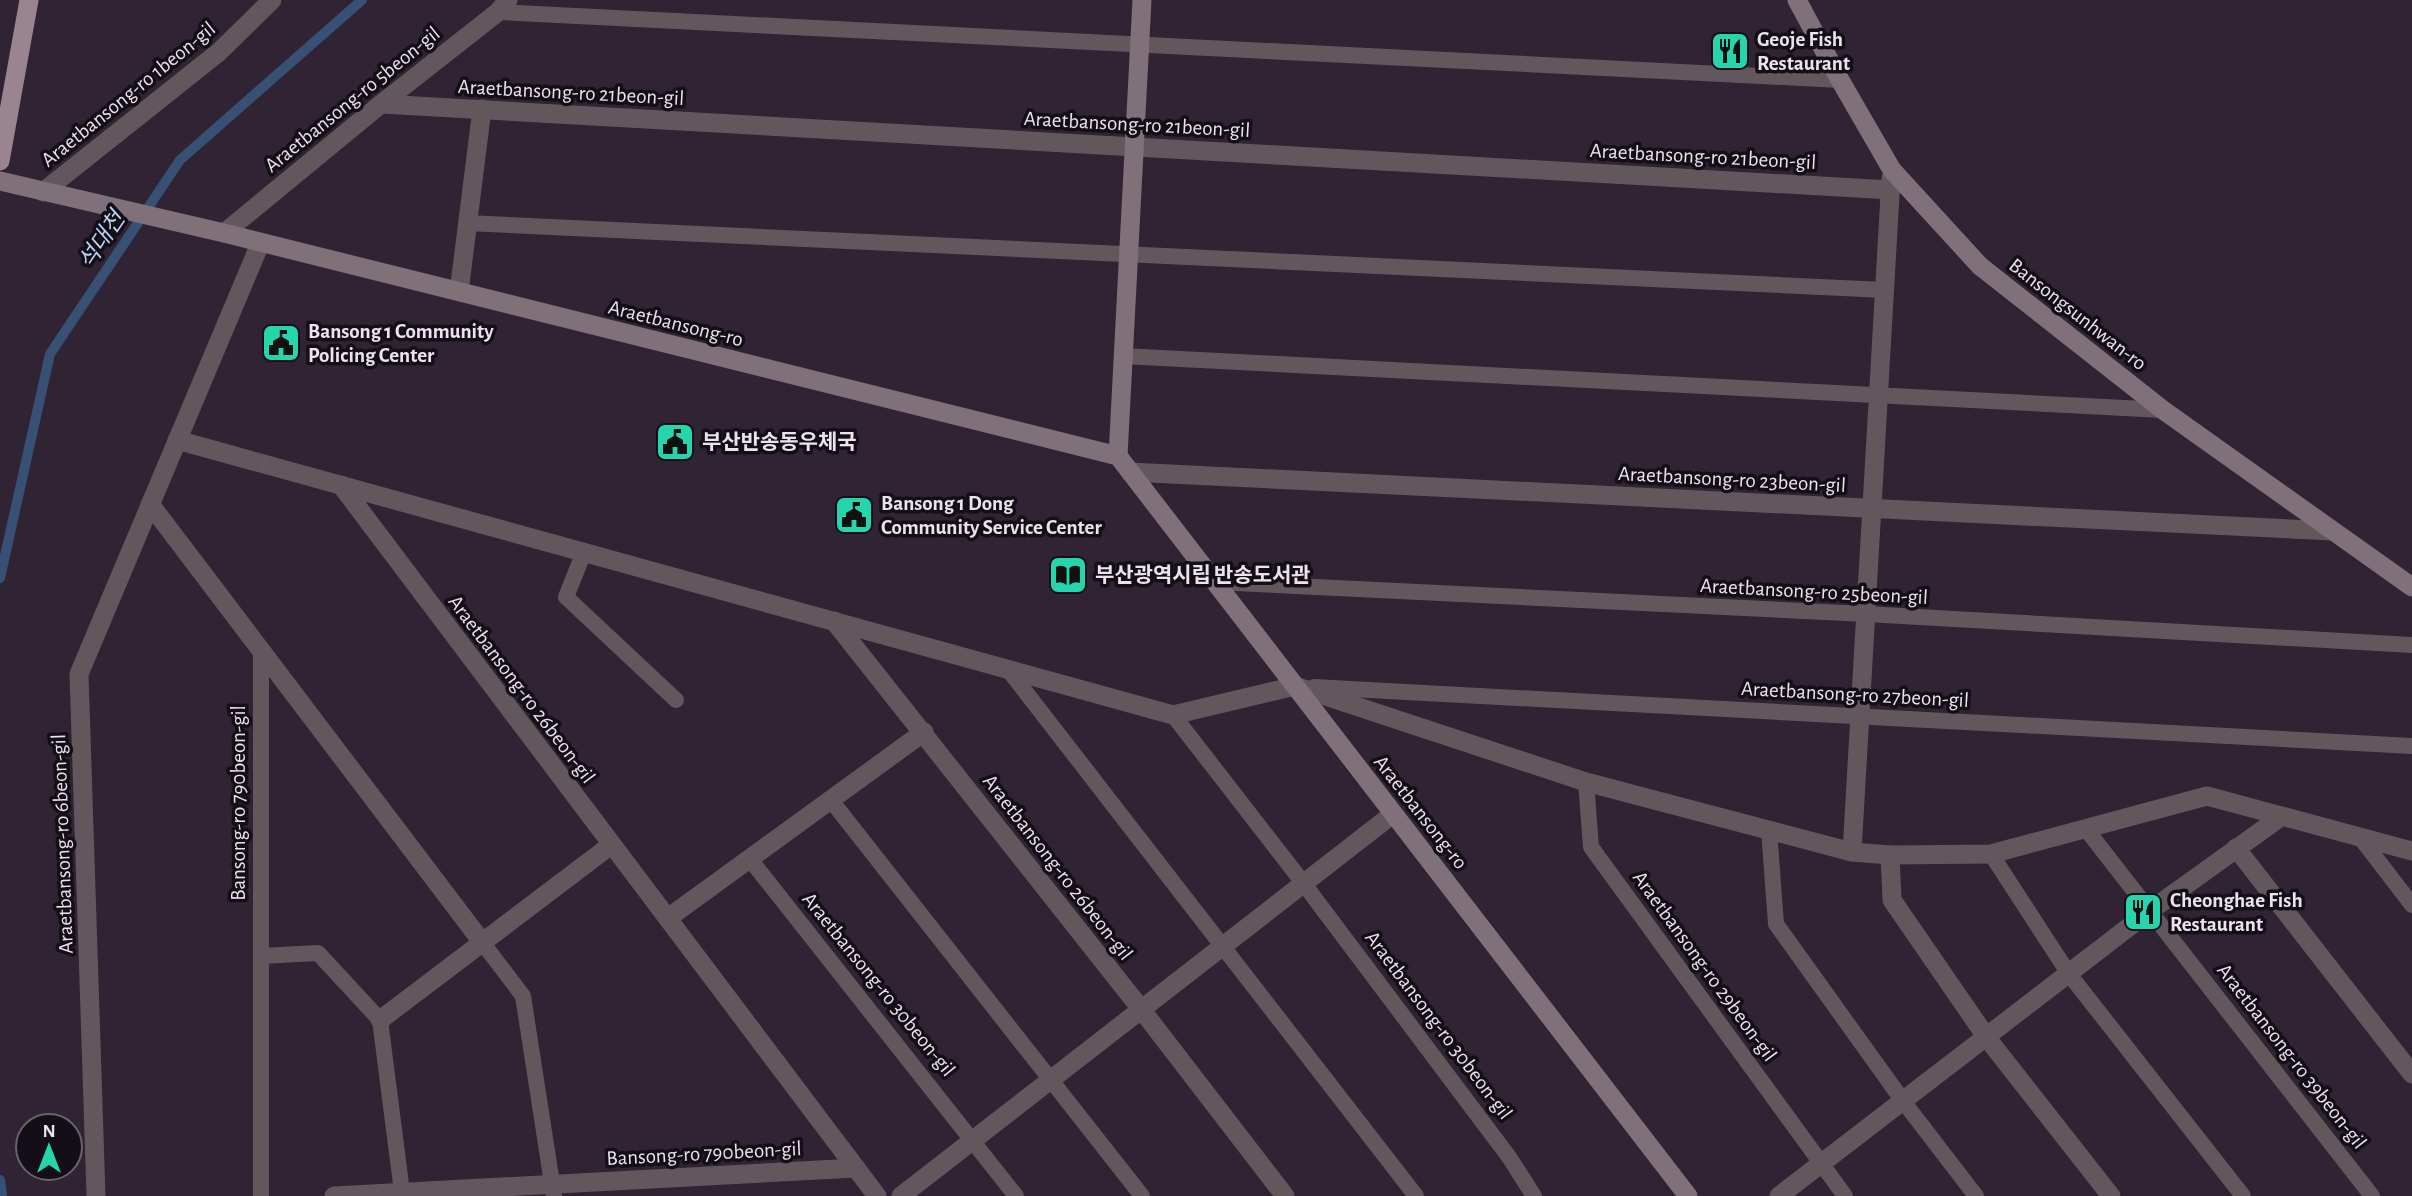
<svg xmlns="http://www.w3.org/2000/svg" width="2412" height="1196" viewBox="0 0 2412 1196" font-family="'Alegreya Sans','Noto Sans KR',sans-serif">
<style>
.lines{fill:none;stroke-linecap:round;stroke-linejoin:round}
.stream{stroke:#385073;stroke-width:10}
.service{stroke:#61575c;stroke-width:16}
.minor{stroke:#61575c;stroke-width:19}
.secondary{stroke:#807079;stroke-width:19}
.primary{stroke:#99848f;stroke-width:19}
.labels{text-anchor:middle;stroke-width:7;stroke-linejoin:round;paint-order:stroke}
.poi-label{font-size:21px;font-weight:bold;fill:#eae2ed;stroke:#140f16;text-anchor:start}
.street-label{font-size:21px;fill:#eae2ed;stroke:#140f16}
.water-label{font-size:23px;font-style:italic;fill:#bad2f7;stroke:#140f16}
</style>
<rect width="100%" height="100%" fill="#2f2334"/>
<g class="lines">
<g class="stream">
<path d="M0 578 50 354 180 160 362 0"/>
<path d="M0 1180 2 1196"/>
</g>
<g class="service">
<path d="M498 12 1840 80"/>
<path d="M468 223 1885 290"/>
<path d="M1123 356 2163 410"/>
<path d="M584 552 566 597 676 700"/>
<path d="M1214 582 1866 614 2412 645"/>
<path d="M1007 668 1416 1196"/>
<path d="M1314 687 2412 746"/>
<path d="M1173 715 1304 884 1509 1157 1534 1196"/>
<path d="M1586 782 1591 847 1845 1196"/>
<path d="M830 799 1142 1196"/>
<path d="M2086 829 2372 1196"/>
<path d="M1769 830 1776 924 1903 1101 1976 1196"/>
<path d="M2359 836 2412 905"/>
<path d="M1991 854 2069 974 2243 1196"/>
<path d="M749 858 1016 1196"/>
<path d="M482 942 523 996 554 1196"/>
<path d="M261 956 318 953 380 1020 402 1192"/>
<path d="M261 1196V651"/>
</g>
<g class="minor">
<path d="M381 104 1891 190"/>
<path d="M43 192 219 52 272 0"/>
<path d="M224 233 381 104 498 12 508 0"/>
<path d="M459 292 482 109"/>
<path d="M177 440 1173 715 1295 686 1586 782 1852 852 1890 855 1991 854 2207 796 2412 851"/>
<path d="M1130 472 2332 531"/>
<path d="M341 485 877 1196"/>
<path d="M150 504 482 942"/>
<path d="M834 621 1141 1009 1285 1196"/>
<path d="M2236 848 2412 1074"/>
<path d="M1852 852 1891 178"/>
<path d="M1890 855 1892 900 1987 1038 2111 1196"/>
<path d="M668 918 924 732"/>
<path d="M380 1020 611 845"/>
<path d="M96 1196 79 674 260 244"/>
<path d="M334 1196 856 1168"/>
<path d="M901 1196 1393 814"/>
<path d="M1779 1196 2151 910 2282 816"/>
</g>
<g class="secondary">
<path d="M1797 0 1840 80 1892 170 1980 266 2163 410 2412 587"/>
<path d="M0 181 224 233 1118 456 1688 1196"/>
<path d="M1118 456 1142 0"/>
</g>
<path class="primary" d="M0 161 29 0"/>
</g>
<defs>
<symbol id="restaurant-square" viewBox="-11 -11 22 22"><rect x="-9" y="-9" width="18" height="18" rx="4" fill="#27d5ad" stroke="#140f16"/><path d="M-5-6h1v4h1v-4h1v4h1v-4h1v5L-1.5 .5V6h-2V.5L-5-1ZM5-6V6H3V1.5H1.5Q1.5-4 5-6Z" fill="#111"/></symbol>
<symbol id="civic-square" viewBox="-11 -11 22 22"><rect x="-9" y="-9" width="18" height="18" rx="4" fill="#27d5ad" stroke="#140f16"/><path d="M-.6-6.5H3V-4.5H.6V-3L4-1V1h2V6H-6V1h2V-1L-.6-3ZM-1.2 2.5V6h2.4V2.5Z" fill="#111"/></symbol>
<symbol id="library-square" viewBox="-11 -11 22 22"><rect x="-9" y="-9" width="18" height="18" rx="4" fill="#27d5ad" stroke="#140f16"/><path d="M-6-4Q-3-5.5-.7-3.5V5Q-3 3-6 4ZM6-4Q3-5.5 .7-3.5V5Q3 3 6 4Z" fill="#111"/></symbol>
</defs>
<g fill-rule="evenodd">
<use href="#restaurant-square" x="1708" y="29" width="44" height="44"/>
<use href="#civic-square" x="259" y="321" width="44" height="44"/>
<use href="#civic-square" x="653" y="420" width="44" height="44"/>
<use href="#civic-square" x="832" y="493" width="44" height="44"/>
<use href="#library-square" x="1046" y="553" width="44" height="44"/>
<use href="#restaurant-square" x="2121" y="890" width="44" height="44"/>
</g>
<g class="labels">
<g class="poi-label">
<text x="1757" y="46">Geoje Fish<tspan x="1757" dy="24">Restaurant</tspan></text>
<text x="308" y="338">Bansong 1 Community<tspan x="308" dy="24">Policing Center</tspan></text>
<text x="702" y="449">부산반송동우체국</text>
<text x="881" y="510">Bansong 1 Dong<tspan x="881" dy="24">Community Service Center</tspan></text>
<text x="1095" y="582">부산광역시립 반송도서관</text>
<text x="2170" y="907">Cheonghae Fish<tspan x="2170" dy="24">Restaurant</tspan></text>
</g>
<g class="street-label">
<text transform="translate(571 92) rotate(3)" y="7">Araetbansong-ro 21beon-gil</text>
<text transform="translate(128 94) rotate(-39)" y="7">Araetbansong-ro 1beon-gil</text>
<text transform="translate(352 99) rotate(-39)" y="7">Araetbansong-ro 5beon-gil</text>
<text transform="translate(1137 124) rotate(3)" y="7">Araetbansong-ro 21beon-gil</text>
<text transform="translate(1703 156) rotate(3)" y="7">Araetbansong-ro 21beon-gil</text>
<text transform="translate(2078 314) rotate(38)" y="7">Bansongsunhwan-ro</text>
<text transform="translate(676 323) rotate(14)" y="7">Araetbansong-ro</text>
<text transform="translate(1732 479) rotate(3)" y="7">Araetbansong-ro 23beon-gil</text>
<text transform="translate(1814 591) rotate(3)" y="7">Araetbansong-ro 25beon-gil</text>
<text transform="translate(522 689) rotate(53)" y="7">Araetbansong-ro 26beon-gil</text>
<text transform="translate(1855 694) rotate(3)" y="7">Araetbansong-ro 27beon-gil</text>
<text transform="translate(238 803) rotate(-90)" y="7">Bansong-ro 790beon-gil</text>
<text transform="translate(1421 812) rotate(52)" y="7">Araetbansong-ro</text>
<text transform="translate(62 844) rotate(-92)" y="7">Araetbansong-ro 6beon-gil</text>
<text transform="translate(1058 867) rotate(52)" y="7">Araetbansong-ro 26beon-gil</text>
<text transform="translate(1705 966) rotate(54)" y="7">Araetbansong-ro 29beon-gil</text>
<text transform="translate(879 984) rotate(51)" y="7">Araetbansong-ro 30beon-gil</text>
<text transform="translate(1439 1025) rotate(53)" y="7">Araetbansong-ro 30beon-gil</text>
<text transform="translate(2292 1056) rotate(52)" y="7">Araetbansong-ro 39beon-gil</text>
<text transform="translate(704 1153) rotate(-3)" y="7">Bansong-ro 790beon-gil</text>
</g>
<g class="water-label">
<text transform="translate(101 240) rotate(-56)" y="8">석대천</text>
</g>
</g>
<g transform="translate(49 1147)"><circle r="33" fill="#140f16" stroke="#6a636c" stroke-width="2"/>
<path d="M0-5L12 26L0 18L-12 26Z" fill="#27d5ad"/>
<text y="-10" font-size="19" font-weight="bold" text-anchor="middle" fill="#eae2ed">N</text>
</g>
</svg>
